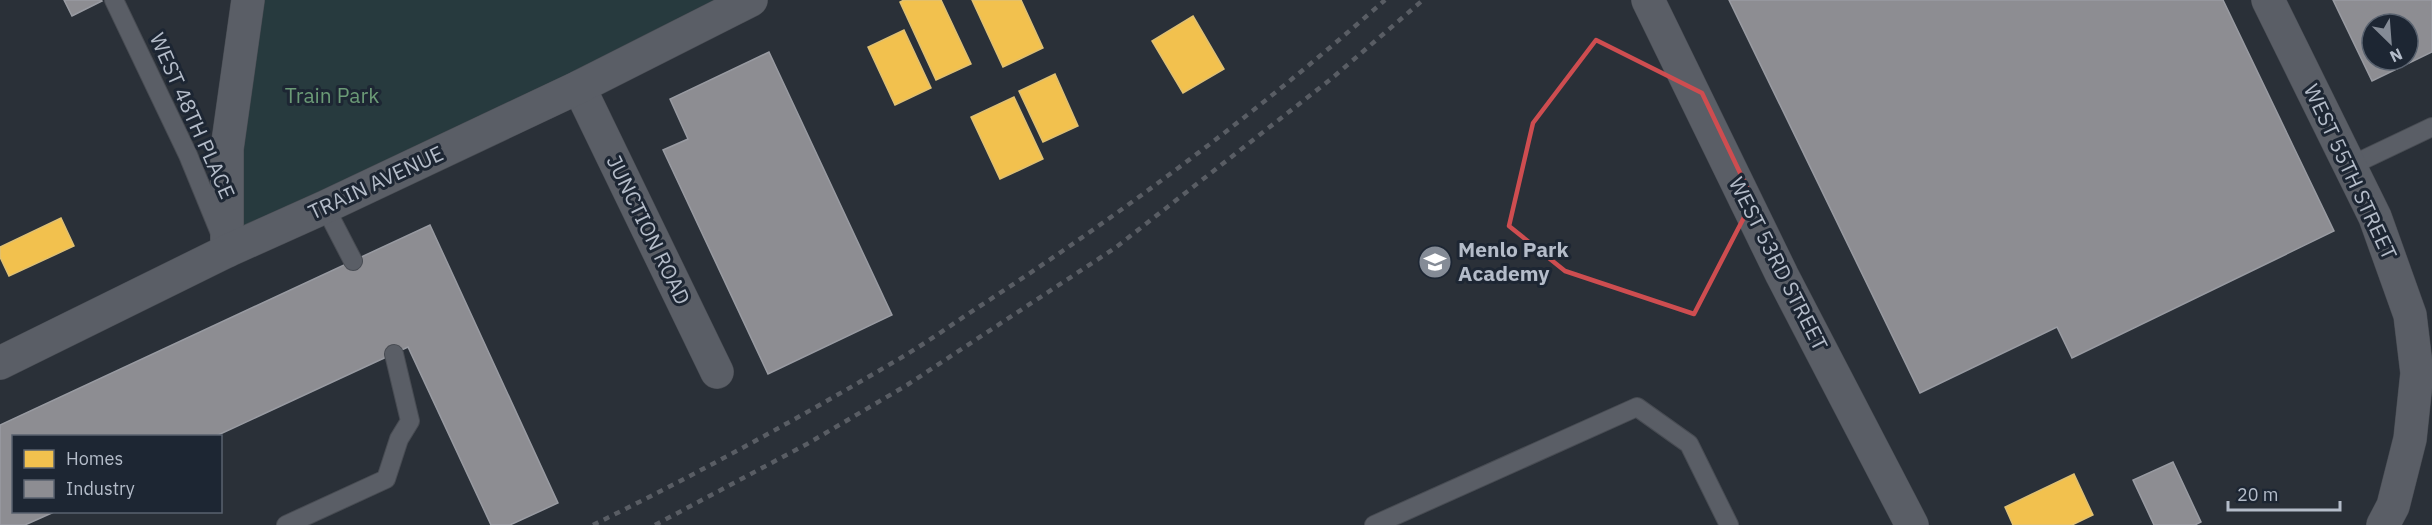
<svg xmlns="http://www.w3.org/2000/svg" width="2432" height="525" viewBox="0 0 2432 525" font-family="'IBM Plex Sans',sans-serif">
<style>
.green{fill:#273a3e}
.homes{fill:#f2c14e;stroke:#dfc073;stroke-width:1.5}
.industry{fill:#8d8d92;stroke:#999ba2;stroke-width:1.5;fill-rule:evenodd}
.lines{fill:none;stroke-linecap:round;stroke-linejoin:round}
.service-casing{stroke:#484c53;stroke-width:20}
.minor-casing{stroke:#484c53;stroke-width:34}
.service{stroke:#5a5e66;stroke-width:18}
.minor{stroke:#5a5e66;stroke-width:33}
.rail{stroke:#595d64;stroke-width:4.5;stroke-dasharray:6 6;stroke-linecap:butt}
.marked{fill:none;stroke:#ce4d50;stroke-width:4.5;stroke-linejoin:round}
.labels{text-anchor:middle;stroke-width:6;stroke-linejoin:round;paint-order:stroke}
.park-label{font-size:21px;fill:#6b9a76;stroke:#1d2633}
.street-label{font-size:21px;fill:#b4bcc9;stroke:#1d2633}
.poi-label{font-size:21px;font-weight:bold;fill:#b4bcc9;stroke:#1d2633;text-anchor:start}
</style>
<rect width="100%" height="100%" fill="#2a3038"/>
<path class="green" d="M248 0H751L227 251Z"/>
<g class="homes">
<path d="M904 0H941L971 64 936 80 900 2Z"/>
<path d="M972 0H1021L1043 48 1003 67Z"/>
<path d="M1193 16 1224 69 1183 93 1152 41Z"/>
<path d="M904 30 931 88 895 105 868 47Z"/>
<path d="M1055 74 1078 126 1043 142 1019 91Z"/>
<path d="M1014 97 1043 159 1000 179 971 117Z"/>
<path d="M61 218 74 246 9 276 0 257V247Z"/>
<path d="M2074 474 2093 515 2072 525H2013L2005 507Z"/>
</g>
<g class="industry">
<path d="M64 0H101L102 1 72 16Z"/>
<path d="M1729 0H2223L2334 231 2072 358 2057 327 1920 393Z"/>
<path d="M2333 0H2432V52L2372 81ZM2372 24H2408V60H2372Z"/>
<path d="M769 52 892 315 768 374 663 150 688 139 670 99Z"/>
<path d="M430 225 558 503 510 525H491L408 347 216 436H14V512H54L25 525H0V425Z"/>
<path d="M2173 462 2201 522 2195 525H2154L2133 480Z"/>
</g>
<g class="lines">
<defs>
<g id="service">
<path d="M114 0 188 155 220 233"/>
<path d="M2350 166 2432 127"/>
<path d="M325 207 353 261"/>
<path d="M286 525 386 479 399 439 410 421 394 354"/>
<path d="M1374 525 1637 407 1689 444 1729 525"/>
</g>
<g id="minor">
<path d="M1648 0 1782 275 1912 525"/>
<path d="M2268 0 2375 217 2410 315 2417 373 2410 439 2393 506 2383 525"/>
<path d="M579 87 717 372"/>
<path d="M227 251V149L248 0"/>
<path d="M0 363 227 251 325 207 579 87 751 0"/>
</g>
</defs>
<use href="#service" class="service-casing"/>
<use href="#minor" class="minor-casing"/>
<use href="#service" class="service"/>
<use href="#minor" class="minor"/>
<g class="rail">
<path d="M593 525C695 475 794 421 892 363 922 346 951 325 980 306 1122 214 1258 112 1385 0"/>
<path d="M655 525 807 444 907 385 1115 248 1331 79 1423 0"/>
</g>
</g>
<path class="marked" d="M1596 40 1702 93 1753 200 1694 314 1565 271 1509 226 1533 123Z"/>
<defs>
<symbol id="school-disc" viewBox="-11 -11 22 22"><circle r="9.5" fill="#848b96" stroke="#1d2633"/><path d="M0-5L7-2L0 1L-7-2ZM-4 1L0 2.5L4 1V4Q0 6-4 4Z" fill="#fff"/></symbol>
</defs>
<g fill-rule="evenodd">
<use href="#school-disc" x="1416" y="243" width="38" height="38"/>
</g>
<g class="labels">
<g class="park-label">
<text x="332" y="103">Train Park</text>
</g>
<g class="street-label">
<text transform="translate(192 116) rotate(66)" y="7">WEST 48TH PLACE</text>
<text transform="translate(2350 172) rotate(65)" y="7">WEST 55TH STREET</text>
<text transform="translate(376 183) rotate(-25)" y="7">TRAIN AVENUE</text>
<text transform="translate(648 230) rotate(64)" y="7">JUNCTION ROAD</text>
<text transform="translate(1778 264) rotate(63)" y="7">WEST 53RD STREET</text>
</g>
<g class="poi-label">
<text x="1458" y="257">Menlo Park<tspan x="1458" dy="24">Academy</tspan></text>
</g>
</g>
<rect x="12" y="435" width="210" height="78" fill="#1d2633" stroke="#59626f" stroke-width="1.5"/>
<rect x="24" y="450" width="30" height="18" fill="#f2c14e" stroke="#59626f" stroke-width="1.5"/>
<text x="66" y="465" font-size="18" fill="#b4bcc9">Homes</text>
<rect x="24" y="480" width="30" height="18" fill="#8d8d92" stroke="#59626f" stroke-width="1.5"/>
<text x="66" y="495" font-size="18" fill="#b4bcc9">Industry</text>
<g transform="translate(2390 42) rotate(155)"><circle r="28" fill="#1d2633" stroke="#59626f" stroke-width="1.5"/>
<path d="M0-4.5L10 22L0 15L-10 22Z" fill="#848b96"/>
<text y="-9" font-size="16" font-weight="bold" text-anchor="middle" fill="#b4bcc9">N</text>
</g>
<path d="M2228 501v9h112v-9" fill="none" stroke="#b4bcc9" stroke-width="3"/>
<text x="2237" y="501" font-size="18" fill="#b4bcc9" stroke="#1d2633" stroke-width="4.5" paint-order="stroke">20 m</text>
</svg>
